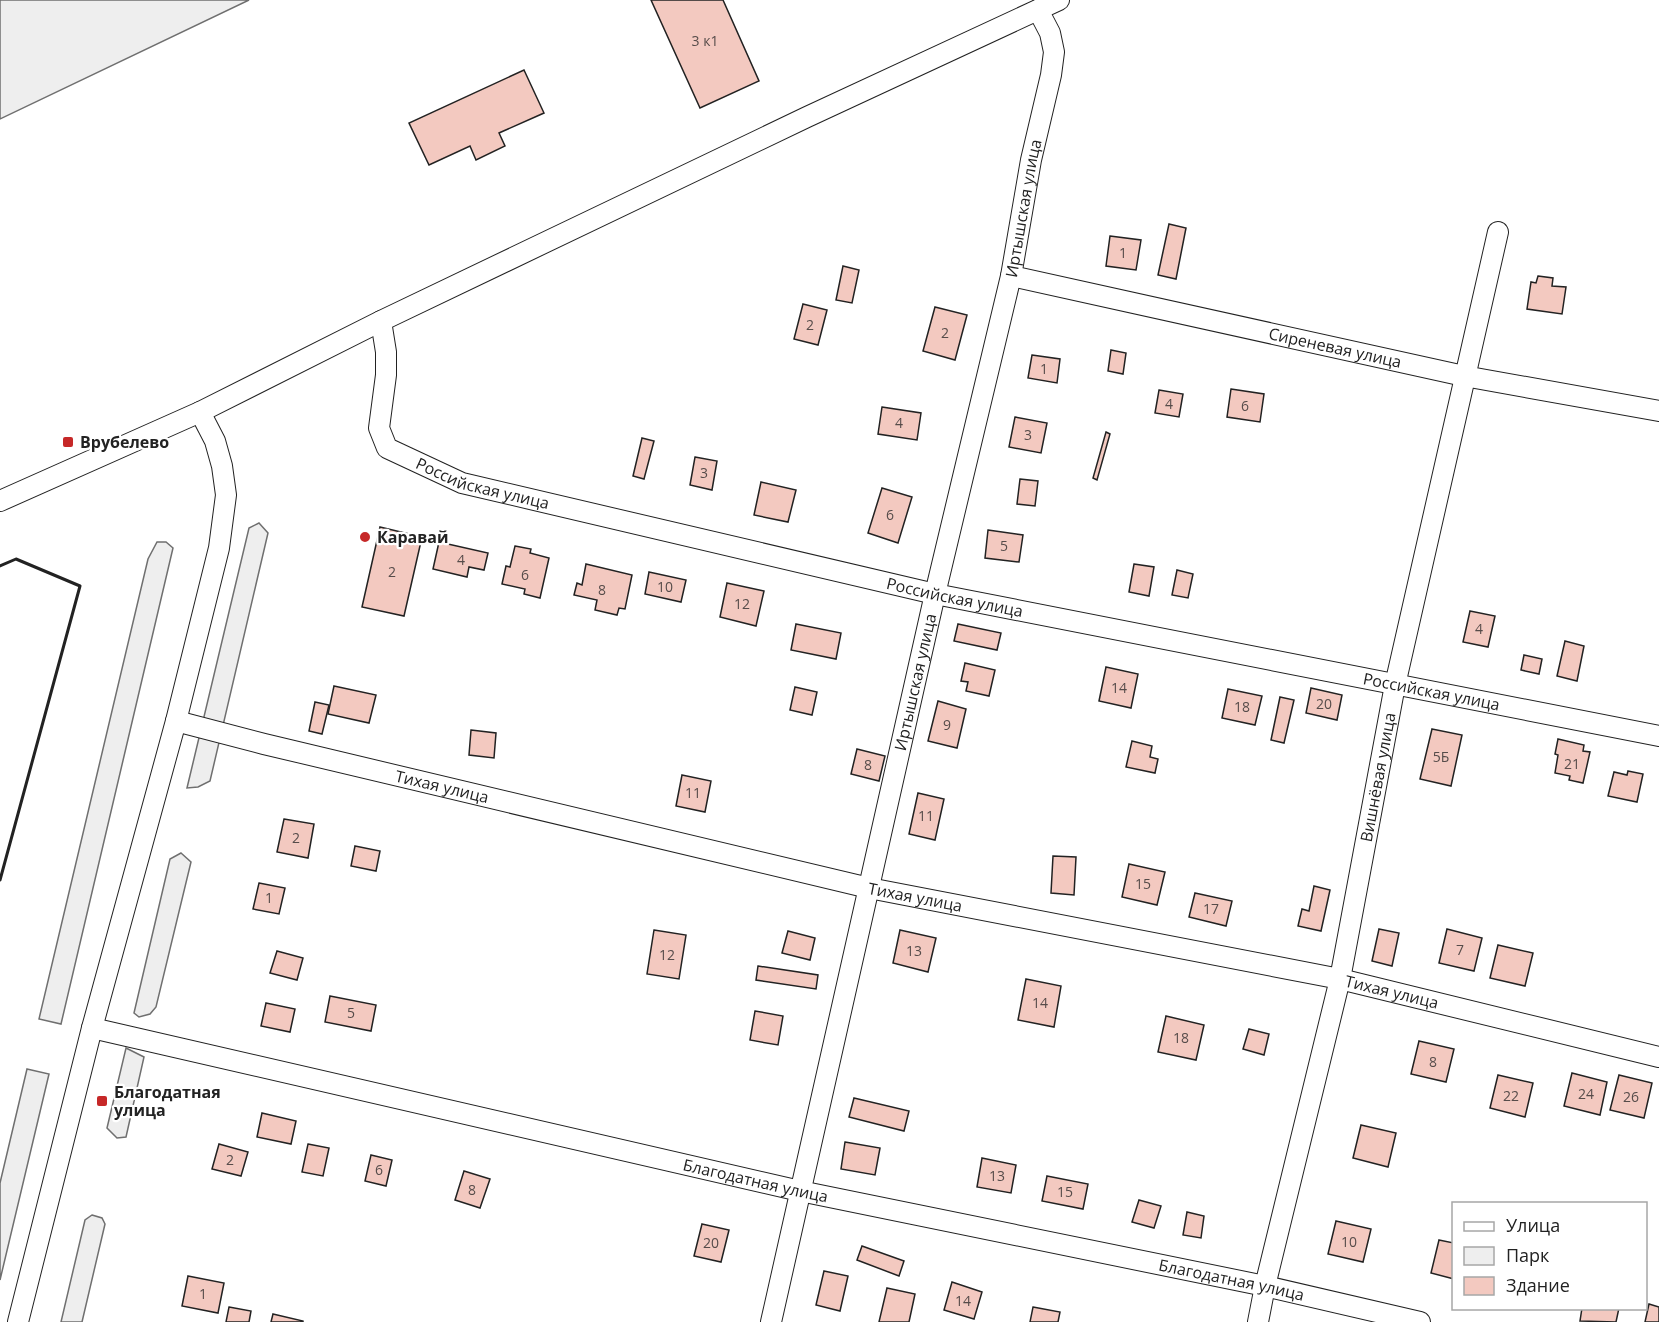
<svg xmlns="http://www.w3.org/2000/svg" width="1659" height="1322" viewBox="0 0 1659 1322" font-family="'Open Sans',sans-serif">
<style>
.green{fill:#eee;stroke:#6f6f6f;stroke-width:1.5}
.building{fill:#f3c9c0;stroke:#222;stroke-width:1.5}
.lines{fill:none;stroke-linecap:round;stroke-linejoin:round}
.minor-casing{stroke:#222;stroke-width:22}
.minor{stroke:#fff;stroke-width:20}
.wall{stroke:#222;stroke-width:3}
.poi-dot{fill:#c62828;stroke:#fff;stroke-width:2}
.labels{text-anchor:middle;stroke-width:4.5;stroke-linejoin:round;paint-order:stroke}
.number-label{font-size:14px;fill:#564c4a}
.street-label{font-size:16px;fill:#222;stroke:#fff}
.poi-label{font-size:16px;font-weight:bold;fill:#222;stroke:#fff;text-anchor:start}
</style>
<rect width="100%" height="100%" fill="#fff"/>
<g class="green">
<path d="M0 0H249L0 119Z"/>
<path d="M259 523 268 533 210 781 198 787 187 788 249 528Z"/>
<path d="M157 542H166L173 548 61 1024 39 1019 148 559Z"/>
<path d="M181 853 191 862 156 1007 150 1014 139 1017 134 1013 170 859Z"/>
<path d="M126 1048 144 1057 126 1137 117 1138 107 1128Z"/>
<path d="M27 1069 49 1074 0 1280V1183Z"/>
<path d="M92 1215 102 1218 105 1224 82 1322H61L85 1220Z"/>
</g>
<g class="building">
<path d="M651 0H723L759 81 700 108Z"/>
<path d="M524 70 544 113 499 133 505 146 476 160 470 146 429 165 409 123Z"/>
<path d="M1169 224 1186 228 1176 279 1158 275Z"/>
<path d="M1110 236 1141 240 1136 270 1106 266Z"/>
<path d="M843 266 859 270 852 303 836 300Z"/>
<path d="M1538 276 1553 278 1552 286 1566 287 1562 314 1527 309 1531 282 1536 283Z"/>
<path d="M803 304 827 310 818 345 794 339Z"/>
<path d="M935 307 967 315 955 360 923 351Z"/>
<path d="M1111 350 1126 353 1123 374 1108 371Z"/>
<path d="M1032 355 1060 359 1057 383 1028 378Z"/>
<path d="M1231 389 1264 394 1260 422 1227 417Z"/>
<path d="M1159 390 1183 394 1179 417 1155 413Z"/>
<path d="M882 407 921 413 917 440 878 434Z"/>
<path d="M1015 417 1047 423 1041 453 1009 447Z"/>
<path d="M1106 432 1110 434 1097 480 1093 478Z"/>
<path d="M642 438 654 441 644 479 633 476Z"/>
<path d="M695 457 717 461 712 490 690 485Z"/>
<path d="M1020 479 1038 481 1035 506 1017 504Z"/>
<path d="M761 482 796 490 788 522 754 515Z"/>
<path d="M882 488 912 497 898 543 868 533Z"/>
<path d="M380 527 422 537 404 616 362 607Z"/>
<path d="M988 530 1023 535 1019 562 985 558Z"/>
<path d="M439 542 488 553 484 570 469 567 467 577 433 569Z"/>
<path d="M515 546 531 549 530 553 549 558 540 598 524 594 525 589 502 584 506 566 510 567Z"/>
<path d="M586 564 632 575 625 609 619 608 617 615 595 610 597 600 574 595 577 583 582 585Z"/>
<path d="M1134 564 1154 567 1149 596 1129 592Z"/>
<path d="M1177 570 1193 574 1188 598 1172 595Z"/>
<path d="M649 572 686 580 681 602 645 594Z"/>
<path d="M727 583 764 591 756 626 720 617Z"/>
<path d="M1470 611 1495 616 1488 647 1463 642Z"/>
<path d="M796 624 841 633 836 659 791 650Z"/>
<path d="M958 624 1001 633 997 650 954 641Z"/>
<path d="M1565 641 1584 646 1577 681 1557 676Z"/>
<path d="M1524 655 1542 659 1539 674 1521 670Z"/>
<path d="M965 663 995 670 989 696 966 691 968 682 961 681Z"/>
<path d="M1106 667 1138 674 1131 708 1099 701Z"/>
<path d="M334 686 376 695 369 723 328 714Z"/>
<path d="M795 687 817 692 812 715 790 710Z"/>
<path d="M1311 688 1342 695 1337 720 1306 713Z"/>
<path d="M1228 689 1262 696 1255 725 1222 718Z"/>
<path d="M1280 697 1294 700 1284 743 1271 740Z"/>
<path d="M938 701 966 709 957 748 928 741Z"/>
<path d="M315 702 329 705 322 734 309 731Z"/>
<path d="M1432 729 1462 735 1451 786 1420 779Z"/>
<path d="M471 730 496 733 494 758 469 755Z"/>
<path d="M1558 739 1584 745 1583 751 1590 752 1583 783 1569 780 1570 776 1555 773 1558 755 1555 754Z"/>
<path d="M1132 741 1152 746 1150 757 1158 759 1155 773 1126 767Z"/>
<path d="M857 749 885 756 879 781 851 774Z"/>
<path d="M1628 771 1643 774 1637 802 1608 796 1614 772 1627 775Z"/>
<path d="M682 775 711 781 705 812 676 806Z"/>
<path d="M918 793 944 799 935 840 909 834Z"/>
<path d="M284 819 314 824 308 858 277 852Z"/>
<path d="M355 846 380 851 376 871 351 866Z"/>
<path d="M1053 856 1076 857 1074 895 1051 893Z"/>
<path d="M1129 864 1165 872 1157 905 1122 897Z"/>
<path d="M259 883 285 888 279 914 253 909Z"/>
<path d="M1314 886 1330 890 1321 931 1298 926 1302 909 1309 911Z"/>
<path d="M1195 893 1232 901 1226 926 1189 917Z"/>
<path d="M1379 929 1399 933 1392 966 1372 961Z"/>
<path d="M1447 929 1482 938 1474 971 1439 963Z"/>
<path d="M654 930 686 935 679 979 647 974Z"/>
<path d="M900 930 936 938 928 972 893 963Z"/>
<path d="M788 931 815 938 810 960 782 953Z"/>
<path d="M1498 945 1533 953 1525 986 1490 978Z"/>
<path d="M277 951 303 958 297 980 270 973Z"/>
<path d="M758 966 818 975 816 989 756 980Z"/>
<path d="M1026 979 1061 986 1054 1027 1018 1020Z"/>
<path d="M330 996 376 1005 371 1031 325 1022Z"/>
<path d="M266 1003 295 1009 290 1032 261 1026Z"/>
<path d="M755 1011 783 1016 778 1045 750 1040Z"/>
<path d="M1166 1016 1204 1025 1196 1060 1158 1052Z"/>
<path d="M1249 1029 1269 1034 1264 1055 1243 1049Z"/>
<path d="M1419 1041 1454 1049 1446 1082 1411 1074Z"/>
<path d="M1572 1073 1607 1082 1600 1115 1564 1106Z"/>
<path d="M1498 1075 1533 1083 1525 1117 1490 1108Z"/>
<path d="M1619 1075 1652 1083 1644 1118 1610 1110Z"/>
<path d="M854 1098 909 1111 904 1131 849 1117Z"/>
<path d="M262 1113 296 1121 291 1144 257 1137Z"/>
<path d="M1361 1125 1396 1133 1388 1167 1353 1158Z"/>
<path d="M845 1142 880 1148 875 1175 841 1169Z"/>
<path d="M219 1144 248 1152 241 1176 212 1169Z"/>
<path d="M308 1144 329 1148 323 1176 302 1172Z"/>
<path d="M371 1155 392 1160 386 1186 365 1181Z"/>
<path d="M982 1158 1016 1165 1011 1193 977 1187Z"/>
<path d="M464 1171 490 1179 480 1208 455 1200Z"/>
<path d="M1047 1176 1088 1184 1083 1209 1042 1201Z"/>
<path d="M1139 1200 1161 1206 1154 1228 1132 1222Z"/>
<path d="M1187 1212 1204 1216 1201 1238 1183 1235Z"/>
<path d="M1336 1221 1371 1229 1363 1262 1328 1254Z"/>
<path d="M702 1224 729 1230 721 1262 694 1256Z"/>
<path d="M1439 1240 1454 1243V1279L1431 1273Z"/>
<path d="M862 1246 904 1261 899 1276 857 1260Z"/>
<path d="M824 1271 848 1276 840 1311 816 1305Z"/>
<path d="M188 1276 224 1283 218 1313 182 1306Z"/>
<path d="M952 1282 982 1292 974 1319 944 1310Z"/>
<path d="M887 1288 915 1294 909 1322H879Z"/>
<path d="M1649 1304 1659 1307V1322H1645Z"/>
<path d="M229 1307 251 1311 249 1322H226Z"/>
<path d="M1033 1307 1060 1312 1058 1322H1030Z"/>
<path d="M1582 1308H1619L1616 1322 1580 1321Z"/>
<path d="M273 1314 303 1321V1322H271Z"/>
</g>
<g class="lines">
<defs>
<g id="minor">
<path id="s1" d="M1011 276 1464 376 1659 411"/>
<path id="s2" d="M381 321 386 352V375L379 428 387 448 462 483 935 594 1659 736"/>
<path d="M0 501 200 412 381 321 807 117 1059 0"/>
<path id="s3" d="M176 721 264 744 869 888 1340 979 1659 1057"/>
<path id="s4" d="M92 1028 800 1191 1265 1286 1420 1322"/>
<path d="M18 1322 92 1028 176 721 219 548 226 495 222 466 215 441 200 412"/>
<path id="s5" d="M771 1322 935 594 1011 276 1031 160 1051 75 1054 52 1050 33 1038 10"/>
<path id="s6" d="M1258 1322 1265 1286 1340 979 1395 685 1498 232"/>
</g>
</defs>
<use href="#minor" class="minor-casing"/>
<use href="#minor" class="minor"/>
<path class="wall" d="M0 566 16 559 80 586 0 880"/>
</g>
<g class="poi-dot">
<rect x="62" y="436" width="12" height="12" rx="3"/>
<circle cx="365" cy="537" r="6"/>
<rect x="96" y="1095" width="12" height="12" rx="3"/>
</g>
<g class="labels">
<g class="number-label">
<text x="705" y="46">3 к1</text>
<text x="1123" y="258">1</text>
<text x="810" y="330">2</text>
<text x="945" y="338">2</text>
<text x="1044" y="374">1</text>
<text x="1169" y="409">4</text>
<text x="1245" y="411">6</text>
<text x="899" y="428">4</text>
<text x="1028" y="440">3</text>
<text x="704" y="478">3</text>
<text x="890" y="520">6</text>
<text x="1004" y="551">5</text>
<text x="461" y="565">4</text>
<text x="392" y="577">2</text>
<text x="525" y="580">6</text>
<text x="665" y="592">10</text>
<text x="602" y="595">8</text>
<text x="742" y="609">12</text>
<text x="1479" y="634">4</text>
<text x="1119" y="693">14</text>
<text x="1324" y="709">20</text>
<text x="1242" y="712">18</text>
<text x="947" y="730">9</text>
<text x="1441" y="762">5Б</text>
<text x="1572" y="769">21</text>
<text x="868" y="770">8</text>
<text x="693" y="798">11</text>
<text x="926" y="821">11</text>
<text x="296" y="843">2</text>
<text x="1143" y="889">15</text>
<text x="269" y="903">1</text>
<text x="1211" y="914">17</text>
<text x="1460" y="955">7</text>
<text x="914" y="956">13</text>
<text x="667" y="960">12</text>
<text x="1040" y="1008">14</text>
<text x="351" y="1018">5</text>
<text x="1181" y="1043">18</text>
<text x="1433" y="1067">8</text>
<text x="1586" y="1099">24</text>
<text x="1511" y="1101">22</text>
<text x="1631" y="1102">26</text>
<text x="230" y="1165">2</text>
<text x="379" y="1175">6</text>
<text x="997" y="1181">13</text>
<text x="472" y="1195">8</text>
<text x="1065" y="1197">15</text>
<text x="1349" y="1247">10</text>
<text x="711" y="1248">20</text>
<text x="203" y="1299">1</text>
<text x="963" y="1306">14</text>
</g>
<g class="street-label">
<text dy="6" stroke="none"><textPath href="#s5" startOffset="1142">Иртышская улица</textPath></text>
<text dy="6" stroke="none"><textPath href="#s1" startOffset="332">Сиреневая улица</textPath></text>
<text dy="6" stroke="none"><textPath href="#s2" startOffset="232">Российская улица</textPath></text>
<text dy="6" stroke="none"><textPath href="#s2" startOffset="718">Российская улица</textPath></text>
<text dy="6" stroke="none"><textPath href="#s5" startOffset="656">Иртышская улица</textPath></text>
<text dy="6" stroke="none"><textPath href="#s2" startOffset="1204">Российская улица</textPath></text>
<text dy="6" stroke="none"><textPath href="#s6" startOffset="558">Вишнёвая улица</textPath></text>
<text dy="6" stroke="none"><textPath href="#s3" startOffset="274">Тихая улица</textPath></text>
<text dy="6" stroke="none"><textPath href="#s3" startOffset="760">Тихая улица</textPath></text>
<text dy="6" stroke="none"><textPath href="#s3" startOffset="1246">Тихая улица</textPath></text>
<text dy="6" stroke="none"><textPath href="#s4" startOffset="681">Благодатная улица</textPath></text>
<text dy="6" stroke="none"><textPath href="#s4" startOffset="1167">Благодатная улица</textPath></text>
</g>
<g class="poi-label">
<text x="80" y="448">Врубелево</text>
<text x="377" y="543">Каравай</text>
<text x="114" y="1098">Благодатная<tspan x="114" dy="18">улица</tspan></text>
</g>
</g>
<rect x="1452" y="1202" width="195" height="108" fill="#ffffff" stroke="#a7a7a7" stroke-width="1.5"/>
<rect x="1464" y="1222" width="30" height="9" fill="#ffffff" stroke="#a7a7a7" stroke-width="1.5"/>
<text x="1506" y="1232" font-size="18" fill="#222222">Улица</text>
<rect x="1464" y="1247" width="30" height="18" fill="#eeeeee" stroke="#a7a7a7" stroke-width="1.5"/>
<text x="1506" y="1262" font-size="18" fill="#222222">Парк</text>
<rect x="1464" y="1277" width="30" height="18" fill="#f3c9c0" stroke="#a7a7a7" stroke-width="1.5"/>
<text x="1506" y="1292" font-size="18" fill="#222222">Здание</text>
</svg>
